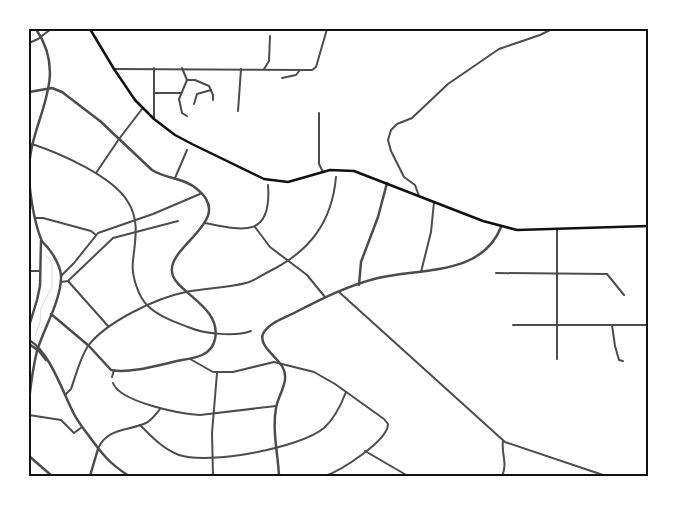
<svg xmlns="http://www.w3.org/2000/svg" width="677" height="505" viewBox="0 0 677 505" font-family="Commissioner,sans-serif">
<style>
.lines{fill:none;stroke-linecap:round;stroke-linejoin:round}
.stream{stroke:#d9d9d9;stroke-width:1}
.minor{stroke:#4c4c4c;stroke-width:2}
.tertiary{stroke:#4c4c4c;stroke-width:2.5}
.secondary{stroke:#111;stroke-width:2.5}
.neatline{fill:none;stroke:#111;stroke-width:2}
</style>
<rect width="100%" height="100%" fill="#fff"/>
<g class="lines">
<path class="stream" d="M35 336 40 323 41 308 52 287V263L46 256"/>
<g class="minor">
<path d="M29 43 38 39 51 29"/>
<path d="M154 68V119"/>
<path d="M182 68 187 80H195L209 86 213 95V100"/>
<path d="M114 69 312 70 316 67 327 29"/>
<path d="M264 69 269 61 270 36"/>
<path d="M282 78 296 75 300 70"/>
<path d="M154 93H181"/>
<path d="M194 104 197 94 211 90"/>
<path d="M238 111 241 69"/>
<path d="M319 113V164L323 172"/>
<path d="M187 116 182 113 179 99 187 80"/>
<path d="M32 144C59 153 113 176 128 202 140 221 135 240 133 261 131 274 138 297 148 306 158 316 175 322 188 327 204 334 235 337 251 331"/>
<path d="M96 173 119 139 142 109"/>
<path d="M175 178 187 150"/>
<path d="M419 196 415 185 404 177 391 151 388 140 391 130 397 124 412 118 448 84 499 49 540 35 552 29"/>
<path d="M36 218H43L91 231 96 235"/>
<path d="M205 223C244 231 272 238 268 185"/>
<path d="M255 227 270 247 307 275 325 297"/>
<path d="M29 271H40"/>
<path d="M421 272 431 232 434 202"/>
<path d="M496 273 607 274 624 295"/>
<path d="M62 275 74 263 98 233 153 214 200 194"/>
<path d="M68 281 108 326"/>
<path d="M61 282 68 281 113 238 178 221"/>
<path d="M339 292 505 442 606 476"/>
<path d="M513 325H648"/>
<path d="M612 325 615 346 619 360 623 361"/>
<path d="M190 359 213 372H233L274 362 314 372 335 384 384 419 388 424C388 441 340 471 325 476"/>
<path d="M557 359V229"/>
<path d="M112 377 114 370"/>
<path d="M113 383C120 402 180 414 200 415L276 406"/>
<path d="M66 394 71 389C76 375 80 358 88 346 106 322 156 298 186 292 206 288 226 288 246 283 254 281 262 275 270 271 310 251 332 222 336 177"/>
<path d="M29 415 61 420 74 433 82 427"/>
<path d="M140 425C152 437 163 449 179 455 209 465 300 448 324 428 334 419 341 405 346 392"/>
<path d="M98 449C106 428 129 431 146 423 152 420 156 414 160 409"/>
<path d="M365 451 408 476"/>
<path d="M213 476 212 433 217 373"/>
<path d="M502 476C508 464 501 453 503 441"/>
</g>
<g class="tertiary">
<path d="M29 92 52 88 62 92 100 121 152 170C166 179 185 178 197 189 236 220 168 245 172 272 174 292 222 306 215 339 212 355 196 358 182 360 162 364 131 374 111 370L89 346 51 314"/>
<path d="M359 285 361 262 378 217 387 183"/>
<path d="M29 326 37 300 40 286 41 241"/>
<path d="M29 340C50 352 63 393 74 414 78 422 84 429 89 436 102 454 110 464 129 476"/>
<path d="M29 344 39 351 46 360"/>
<path d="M29 400C31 383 33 367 37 351 44 328 60 302 61 279 62 269 54 255 48 248 46 245 42 243 41 239 34 221 29 191 29 172 29 119 71 81 36 29"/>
<path d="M29 456 52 476"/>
<path d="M90 476 98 449"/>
<path d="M279 476C278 454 272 430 276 408 278 395 290 381 283 368 279 358 258 346 263 334 268 323 285 318 294 313 321 299 349 285 378 278 421 268 482 276 501 227"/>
</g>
<path class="secondary" d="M90 29 114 69 135 100 154 119 175 135 192 144 264 179 288 182 330 170 354 171 483 221 517 230 648 226"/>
</g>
<rect width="677" height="505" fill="none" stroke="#ffffff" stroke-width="60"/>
<rect x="30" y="30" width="617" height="445" class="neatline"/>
</svg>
